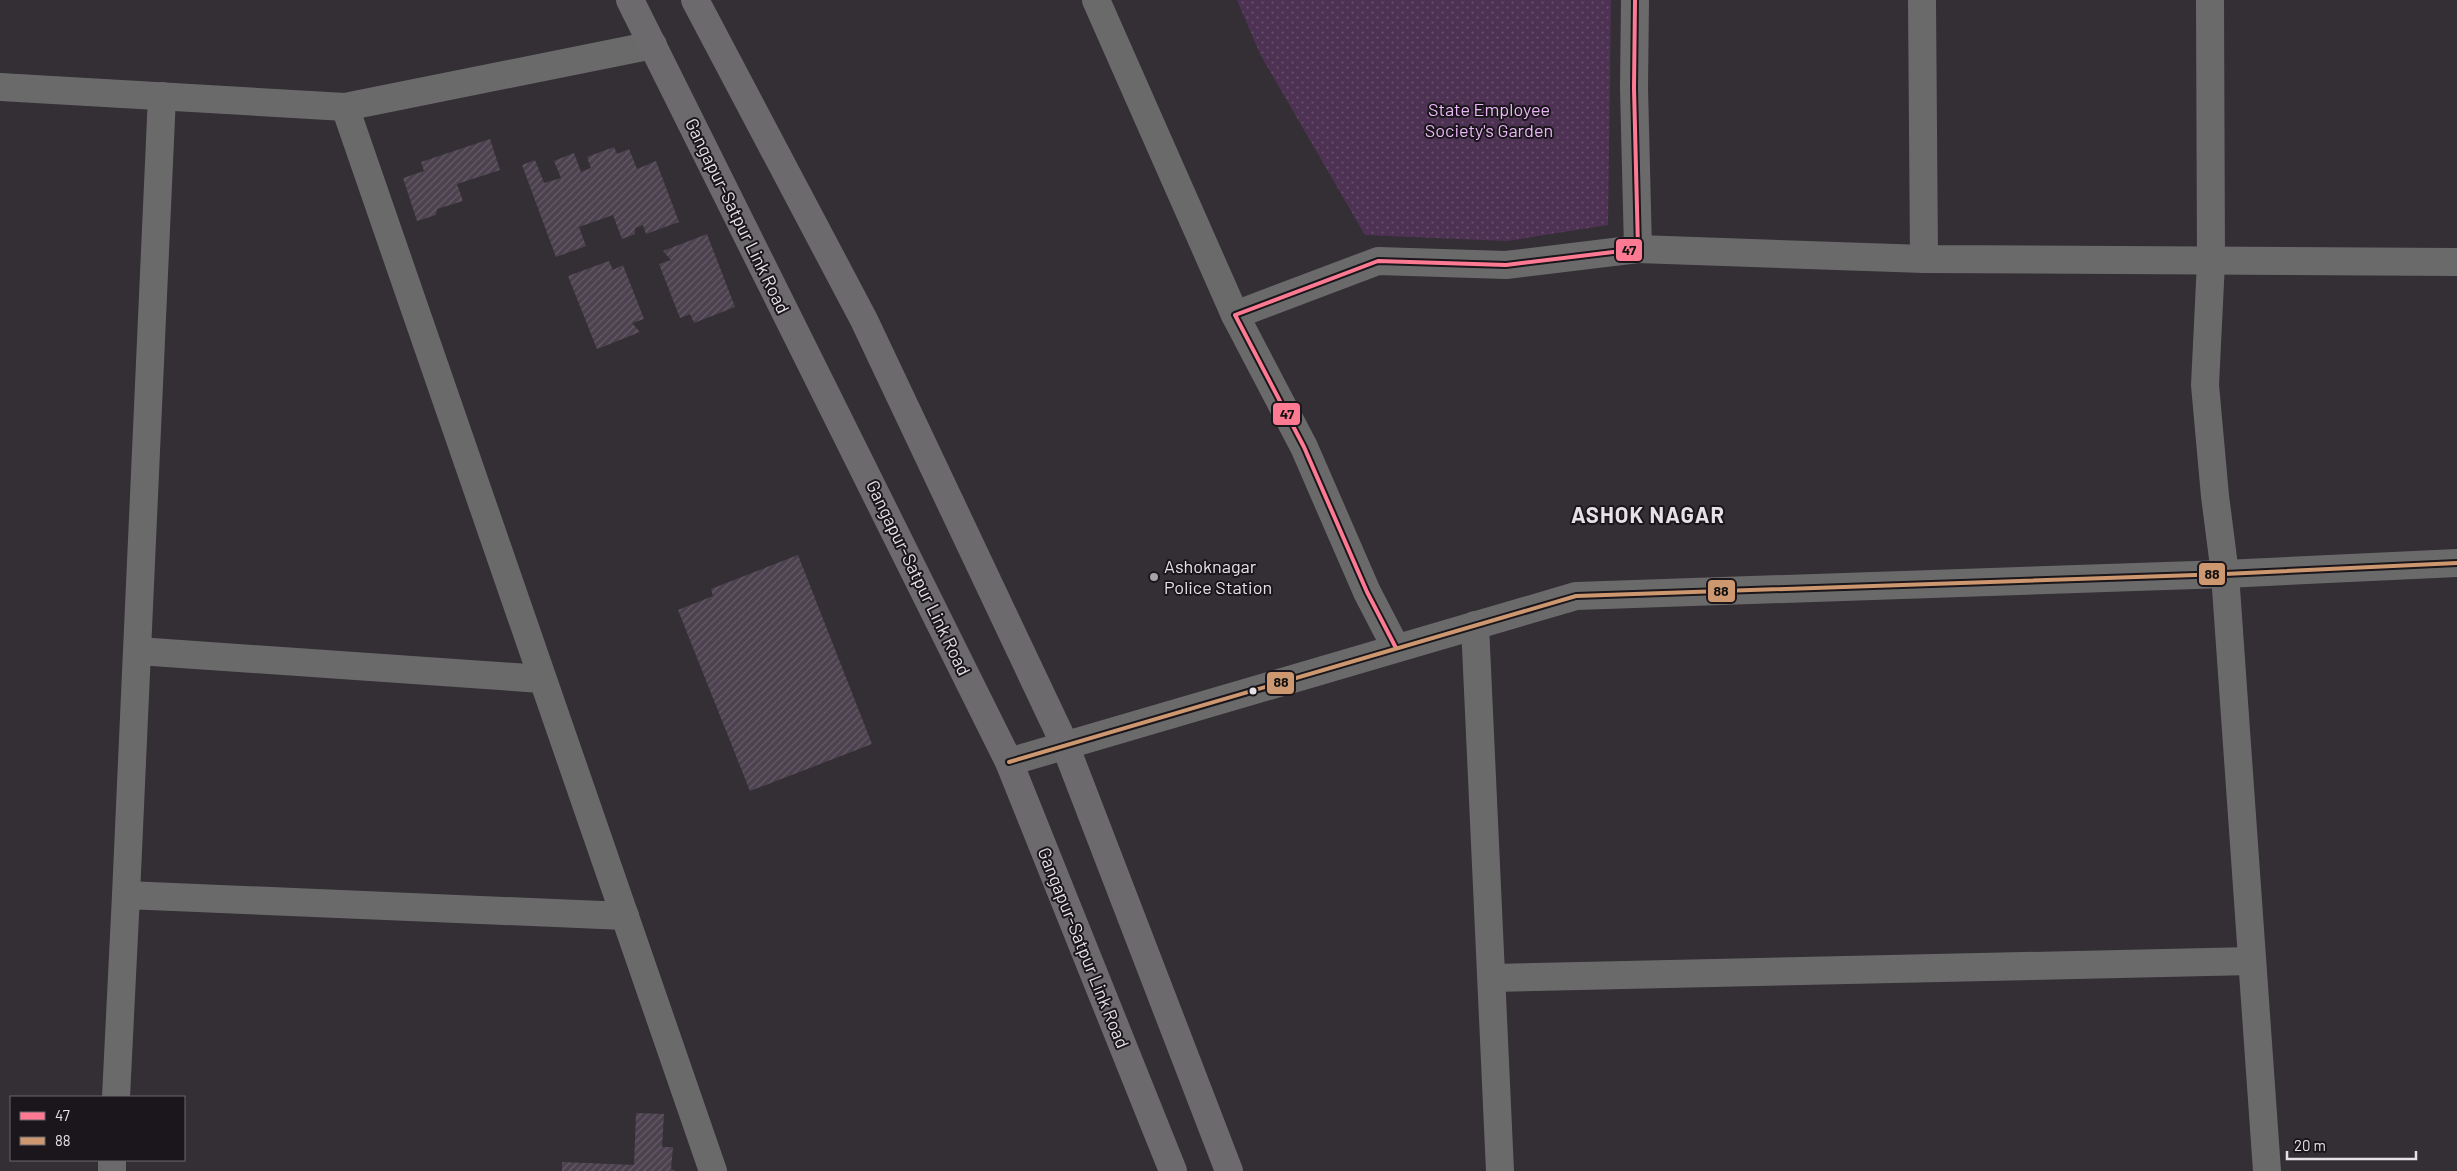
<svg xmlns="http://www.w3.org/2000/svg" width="2457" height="1171" viewBox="0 0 2457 1171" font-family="Barlow,sans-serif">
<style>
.garden{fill:url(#garden-dots)}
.building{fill:url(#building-hatch)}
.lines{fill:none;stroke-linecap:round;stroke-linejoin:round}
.minor{stroke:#6b6a6b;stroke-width:28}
.tertiary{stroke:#6b6a6b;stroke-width:28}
.primary{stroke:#6c6a6d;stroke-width:28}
.bus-1-casing{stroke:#1a161b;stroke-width:8}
.bus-2-casing{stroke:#1a161b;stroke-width:8}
.bus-1{stroke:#fe7a93;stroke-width:4}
.bus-2{stroke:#cd976f;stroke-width:4}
.poi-dot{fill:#a7a3a8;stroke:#1a161b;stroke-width:2}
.bus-dot{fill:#e6e1e7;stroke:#1a161b;stroke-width:2}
.labels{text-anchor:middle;stroke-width:4;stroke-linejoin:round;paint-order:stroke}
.park-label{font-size:18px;fill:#ecb7f8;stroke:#1a161b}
.street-label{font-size:18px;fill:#e6e1e7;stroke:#1a161b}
.poi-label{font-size:18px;fill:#e6e1e7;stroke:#1a161b;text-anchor:start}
.district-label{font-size:22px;font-weight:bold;letter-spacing:1px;fill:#e6e1e7;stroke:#1a161b}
.line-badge{stroke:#1a161b;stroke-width:2}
.pale-badge-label{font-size:14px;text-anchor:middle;font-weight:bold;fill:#111}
</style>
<defs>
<pattern id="garden-dots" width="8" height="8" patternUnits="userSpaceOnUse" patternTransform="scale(1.25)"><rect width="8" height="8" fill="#4e3254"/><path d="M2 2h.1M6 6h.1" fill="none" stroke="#684f6d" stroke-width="1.8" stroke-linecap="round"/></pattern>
<pattern id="building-hatch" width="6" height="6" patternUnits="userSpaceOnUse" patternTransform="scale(1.25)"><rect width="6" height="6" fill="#4c424f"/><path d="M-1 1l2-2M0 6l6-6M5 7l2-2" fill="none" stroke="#665d68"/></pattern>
</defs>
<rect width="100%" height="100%" fill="#332f34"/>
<path class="garden" d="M1237 0H1611L1608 225 1507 241 1365 235 1260 54Z"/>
<g class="building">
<path d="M490 139 500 170 457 184 463 201 437 209 436 215 417 221 403 178 424 171 421 162Z"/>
<path d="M614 147 617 154 629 149 637 169 656 161 679 222 646 234 643 225 635 228V234L622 239 613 215 579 227 586 246 556 257 522 165 535 160 544 183 561 178 554 161 574 153 581 172 591 168 587 157Z"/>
<path d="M707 234 735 307 694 323 690 314 680 318 659 264 671 260 663 251Z"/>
<path d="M609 261 613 270 623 265 644 319 632 323 640 332 597 349 568 276Z"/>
<path d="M798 555 872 744 750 791 678 610 713 596 711 589Z"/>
<path d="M636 1113 664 1114 662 1147H673L671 1169 675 1171H562V1162L634 1165Z"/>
</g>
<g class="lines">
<g class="minor">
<path d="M1096 0 1235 315"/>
<path d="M1922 0 1924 259"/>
<path d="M2210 0 2211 262 2205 385 2215 496 2225 574 2267 1171"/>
<path d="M0 87 345 107 713 1171"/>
<path d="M345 107 653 45"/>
<path d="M1638 249 1924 259 2457 262"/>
<path d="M1475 625 1500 1171"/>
<path d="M1396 648 1367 592 1304 447 1235 315 1378 261 1506 265 1638 249 1634 88 1635 0"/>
<path d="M138 651 542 679"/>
<path d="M126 895 162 96"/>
<path d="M1492 978 2252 961"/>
<path d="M116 1097 126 895 625 916"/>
<path d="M112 1171V1160"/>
</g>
<path class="tertiary" d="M1009 762 1576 596 2225 574 2457 563"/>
<g class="primary">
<path d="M630 0 1009 762 1173 1171"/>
<path d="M695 0 864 320 1065 745 1229 1171"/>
</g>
<defs>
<path id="bus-1" d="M1396 648 1367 592 1304 447 1235 315 1378 261 1506 265 1638 249 1634 88 1635 0"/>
<path id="bus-2" d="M1009 762 1576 596 2225 574 2457 563"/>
</defs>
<use href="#bus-1" class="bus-1-casing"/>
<use href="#bus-2" class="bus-2-casing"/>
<use href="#bus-1" class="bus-1"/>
<use href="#bus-2" class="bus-2"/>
</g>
<circle class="poi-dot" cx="1154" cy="577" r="5"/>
<circle class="bus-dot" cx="1253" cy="691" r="4.5"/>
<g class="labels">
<g class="park-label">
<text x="1489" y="116">State Employee<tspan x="1489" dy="21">Society's Garden</tspan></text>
</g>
<g class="street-label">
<text transform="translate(737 216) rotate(64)" y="6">Gangapur-Satpur Link Road</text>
<text transform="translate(918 578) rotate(64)" y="6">Gangapur-Satpur Link Road</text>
<text transform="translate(1083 948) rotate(68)" y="6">Gangapur-Satpur Link Road</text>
</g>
<g class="poi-label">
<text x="1164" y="573">Ashoknagar<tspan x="1164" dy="21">Police Station</tspan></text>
</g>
<g class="district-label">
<text x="1648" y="523">ASHOK NAGAR</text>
</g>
</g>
<g class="line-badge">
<rect x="1615" y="238" width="28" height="24" rx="5" fill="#fe7a93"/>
<rect x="1272" y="402" width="29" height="24" rx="5" fill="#fe7a93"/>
<rect x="2198" y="562" width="28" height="24" rx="5" fill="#cd976f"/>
<rect x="1707" y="579" width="29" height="24" rx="5" fill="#cd976f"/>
<rect x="1266" y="671" width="29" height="24" rx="5" fill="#cd976f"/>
</g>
<g class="pale-badge-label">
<text x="1629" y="255">47</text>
<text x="1287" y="419">47</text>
<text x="2212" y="579">88</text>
<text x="1721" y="596">88</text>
<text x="1281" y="687">88</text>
</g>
<rect x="10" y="1096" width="175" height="65" fill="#1a161b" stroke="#6c676d"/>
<rect x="20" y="1112" width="25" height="8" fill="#fe7a93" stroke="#6c676d"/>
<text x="55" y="1121" font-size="15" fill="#e6e1e7">47</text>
<rect x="20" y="1137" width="25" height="8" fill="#cd976f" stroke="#6c676d"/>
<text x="55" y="1146" font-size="15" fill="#e6e1e7">88</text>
<path d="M2287 1151v8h129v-8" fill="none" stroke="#e6e1e7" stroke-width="2.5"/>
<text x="2294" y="1151" font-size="15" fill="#e6e1e7" stroke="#1a161b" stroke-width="4" paint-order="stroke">20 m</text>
</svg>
